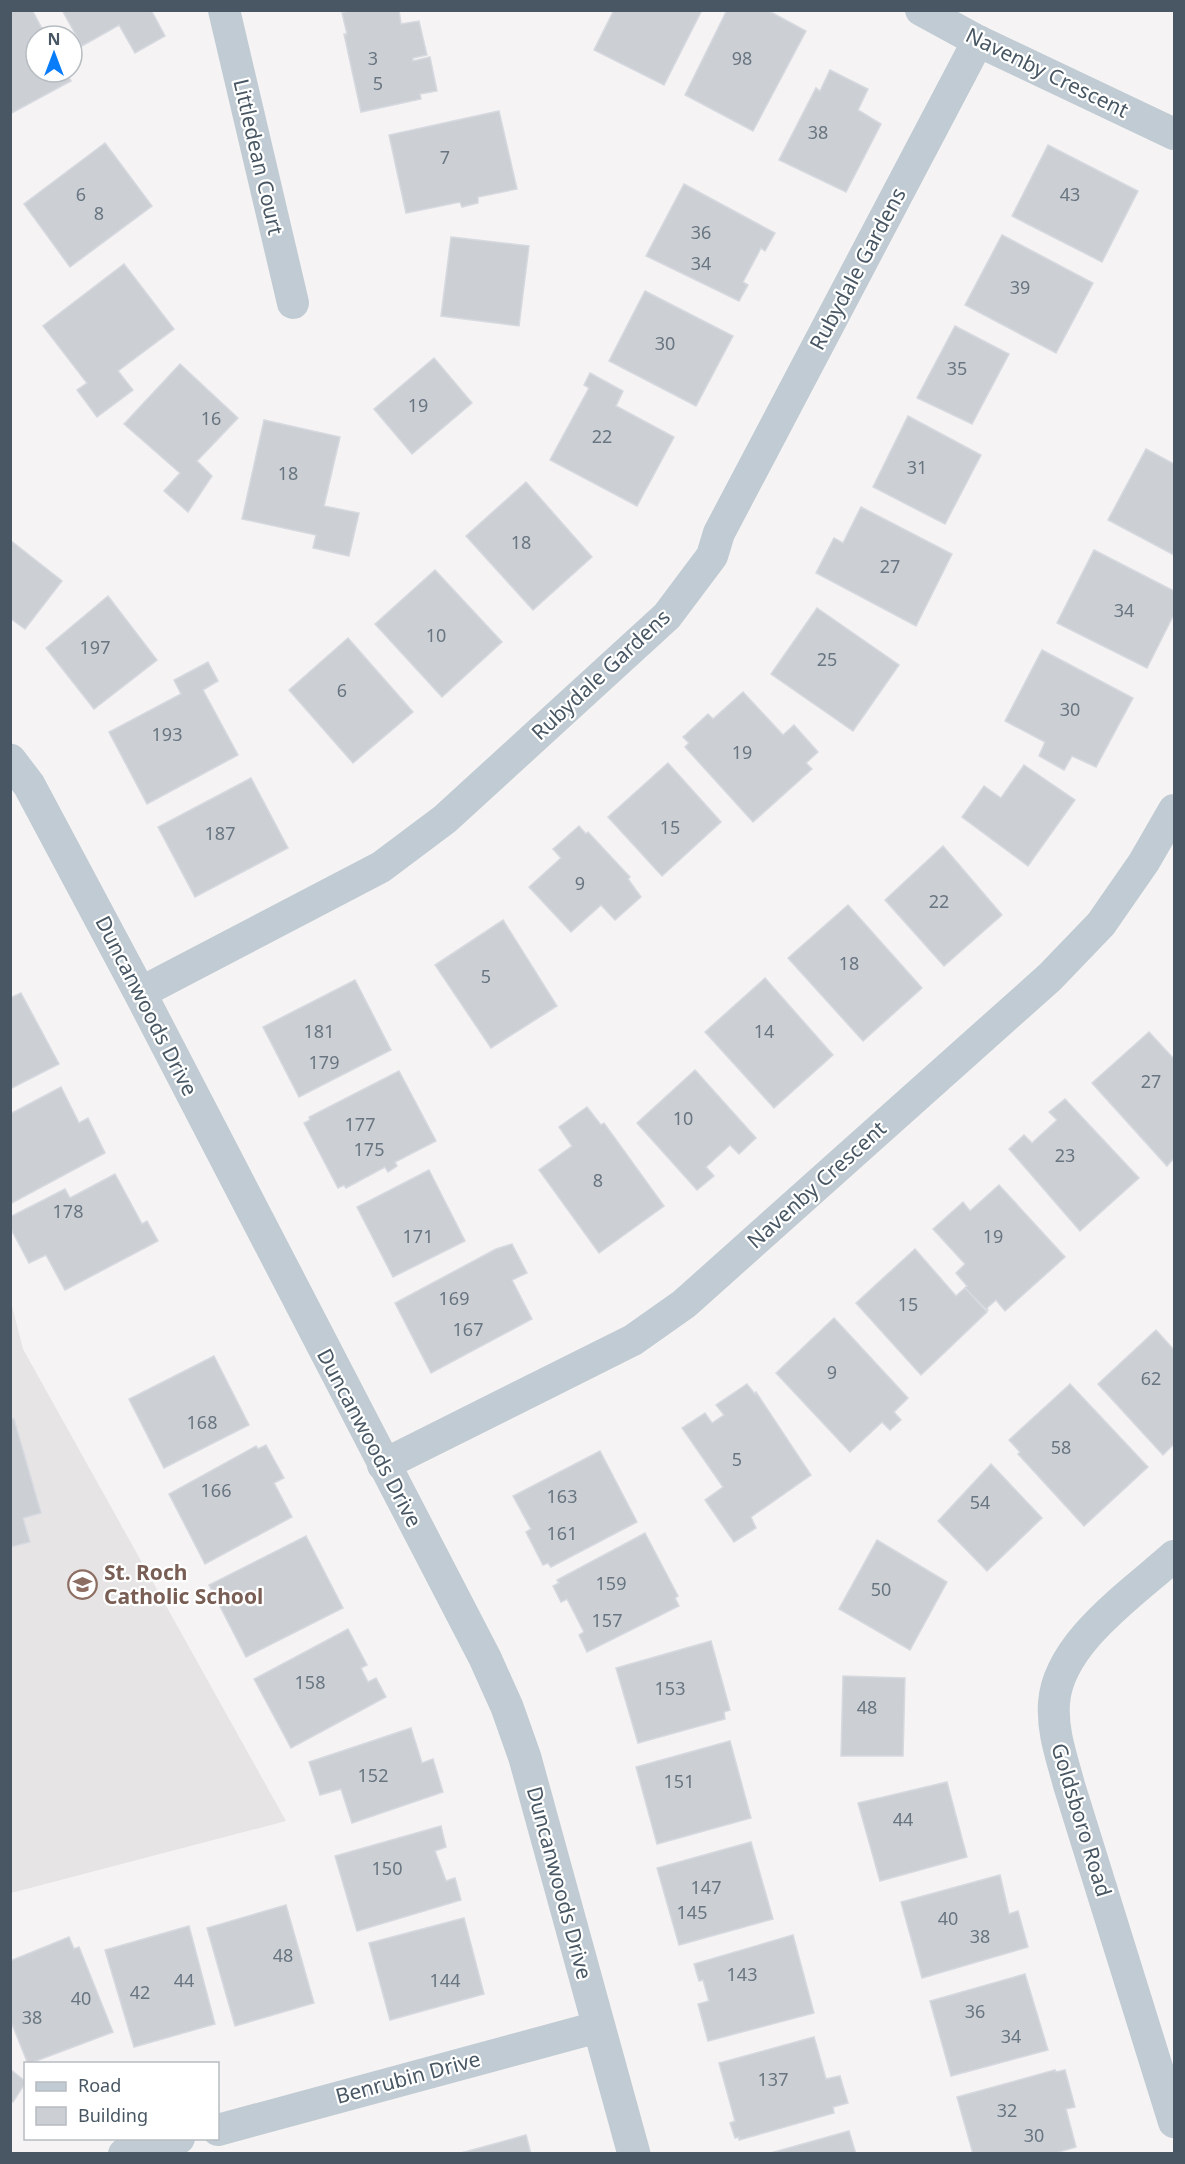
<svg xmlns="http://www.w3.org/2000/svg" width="1185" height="2164" viewBox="0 0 1185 2164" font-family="'Noto Sans',sans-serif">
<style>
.education{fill:#e6e4e5}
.building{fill:#ccd0d5;stroke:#d6d9df;stroke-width:1.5}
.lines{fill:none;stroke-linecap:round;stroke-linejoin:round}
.minor{stroke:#c0cbd3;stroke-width:32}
.tertiary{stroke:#c0cbd3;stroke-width:33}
.labels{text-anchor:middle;stroke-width:4.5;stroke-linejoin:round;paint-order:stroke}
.number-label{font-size:18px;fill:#697580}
.street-label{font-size:21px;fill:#485763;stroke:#fff}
.education-label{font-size:21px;font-weight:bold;fill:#785e54;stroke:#fff;text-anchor:start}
</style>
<rect width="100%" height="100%" fill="#f5f3f3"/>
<path class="education" d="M10 1298 23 1349 286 1821 11 1893Z"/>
<g class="building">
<path d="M10 10H32L46 36H36V72H66L71 81 10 114Z"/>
<path d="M62 10H151L165 36 135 53 119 25 82 46Z"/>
<path d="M352 10H399L401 24 419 21 427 55 413 58V61L430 57 437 91 420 94 421 99 361 112 344 34H347L342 13Z"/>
<path d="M614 10H702L664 85 594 50Z"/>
<path d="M767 10 806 31 753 131 685 95 727 10Z"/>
<path d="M830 70 868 89 858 110 881 124 846 192 779 160 816 88 820 91Z"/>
<path d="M499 111 517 189 478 197V203L462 207 460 202 406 213 389 135Z"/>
<path d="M105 143 152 206 70 267 24 204Z"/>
<path d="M1048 145 1138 191 1102 262 1012 216Z"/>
<path d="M684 184 775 233 765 251 761 248 743 282 748 285 739 301 646 256Z"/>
<path d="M1002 235 1093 283 1056 353 965 305Z"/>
<path d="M451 237 529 246 519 326 441 316Z"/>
<path d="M124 264 174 329 118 371 133 390 97 417 77 390 87 383 43 326Z"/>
<path d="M645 291 733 336 696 406 609 361Z"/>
<path d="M955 326 1009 354 972 424 917 398Z"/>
<path d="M434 358 472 403 412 454 374 409Z"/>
<path d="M180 364 238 418 197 461 212 476 188 512 164 491 180 473 124 424Z"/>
<path d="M590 373 623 391 616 406 674 437 637 506 550 460 589 388 584 385Z"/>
<path d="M908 416 981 455 945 524 873 487Z"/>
<path d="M264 420 340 437 324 506 359 513 349 556 313 548 316 535 242 519Z"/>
<path d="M1146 449 1174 464V555L1108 520Z"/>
<path d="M526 482 592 557 533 610 466 536Z"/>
<path d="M861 507 952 554 916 626 816 573 834 538 843 543Z"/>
<path d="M10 540 62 581 25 629 10 618Z"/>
<path d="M1094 550 1174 591V614L1147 668 1057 623Z"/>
<path d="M435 570 502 642 442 697 375 624Z"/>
<path d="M108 596 157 660 94 709 46 648Z"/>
<path d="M817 608 899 665 853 731 771 674Z"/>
<path d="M348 638 413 712 353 763 289 690Z"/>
<path d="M1042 650 1133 698 1096 767 1072 756 1064 770 1039 756 1045 742 1005 721Z"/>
<path d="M208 662 218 681 203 690 238 755 147 804 109 732 181 694 174 680Z"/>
<path d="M743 692 783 735 794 725 818 752 806 763 812 769 753 822 685 747 689 743 683 737 708 714 713 719Z"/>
<path d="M668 763 721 822 662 876 608 817Z"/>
<path d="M1024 765 1075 800 1028 866 962 817 984 786 1001 798Z"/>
<path d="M251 778 288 848 195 897 158 827Z"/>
<path d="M579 826 586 834 588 832 630 877 628 879 641 897 615 920 601 905 571 932 529 887 561 858 553 849Z"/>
<path d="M943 846 1002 915 944 966 885 900Z"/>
<path d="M848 905 922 988 863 1041 788 958Z"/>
<path d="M503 920 557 1006 491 1048 435 965Z"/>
<path d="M765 978 833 1055 774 1108 705 1032Z"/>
<path d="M355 980 391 1050 299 1097 263 1027Z"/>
<path d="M21 993 59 1064 10 1089V998Z"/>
<path d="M1149 1032 1174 1059V1158L1167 1166 1092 1083Z"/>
<path d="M695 1070 756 1138 739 1154 730 1145 706 1167 714 1176 697 1190 637 1123Z"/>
<path d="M399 1071 436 1141 395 1162 397 1166 388 1172 385 1167 346 1188 344 1185 338 1188 304 1123 310 1120 309 1117Z"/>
<path d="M61 1087 79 1123 88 1118 105 1153 10 1204V1114Z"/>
<path d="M1065 1099 1139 1178 1080 1231 1009 1149 1024 1135 1032 1143 1057 1120 1049 1112Z"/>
<path d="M587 1107 601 1125 604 1123 664 1206 599 1253 539 1170 572 1146 559 1127Z"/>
<path d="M429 1170 465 1241 393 1277 357 1207Z"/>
<path d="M115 1174 142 1224 147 1221 158 1241 65 1290 46 1255 29 1263 10 1227V1217L65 1189 70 1198Z"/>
<path d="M999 1185 1065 1257 1005 1311 996 1300 987 1308 988 1311 965 1288 967 1286 956 1273 965 1264 933 1229 963 1202 970 1211Z"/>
<path d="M512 1244 527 1273 512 1280 532 1319 431 1373 395 1303 496 1249Z"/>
<path d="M915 1249 956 1296 965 1288 987 1312 921 1375 856 1303Z"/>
<path d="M834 1318 908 1398 894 1412 901 1420 890 1430 882 1422 850 1452 776 1373Z"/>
<path d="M1156 1330 1174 1350V1444L1163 1455 1098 1384Z"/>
<path d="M214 1356 249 1425 164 1468 129 1399Z"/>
<path d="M747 1384 755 1394 756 1392 811 1475 751 1517 756 1528 734 1542 705 1500 723 1487 682 1428 705 1413 712 1423 724 1415 716 1405Z"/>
<path d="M1070 1384 1148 1467 1084 1526 1018 1454 1020 1452 1009 1440Z"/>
<path d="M10 1419H14L41 1513 23 1518 30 1542 10 1547Z"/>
<path d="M266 1445 284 1478 274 1483 292 1517 205 1564 169 1494 256 1446 258 1449Z"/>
<path d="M600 1451 637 1522 551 1567 548 1563 543 1565 526 1532 531 1529 513 1496Z"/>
<path d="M991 1464 1042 1518 987 1571 938 1521Z"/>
<path d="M645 1533 678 1596 675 1598 679 1606 587 1652 579 1635 584 1632 567 1599 561 1602 553 1586 559 1583 557 1580Z"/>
<path d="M306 1536 343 1608 246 1657 209 1585Z"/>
<path d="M877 1540 947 1582 910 1650 839 1609Z"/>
<path d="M348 1629 367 1665 361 1668 368 1682 376 1678 386 1697 291 1748 254 1679Z"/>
<path d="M711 1641 730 1710 724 1712 725 1719 638 1743 616 1668Z"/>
<path d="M843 1676 905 1678 903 1756H841Z"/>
<path d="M411 1728 422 1763 433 1759 443 1792 352 1823 341 1789 320 1795 309 1762Z"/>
<path d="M730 1741 751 1818 657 1844 636 1767Z"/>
<path d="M947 1782 967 1857 880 1881 858 1803Z"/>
<path d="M441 1826 446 1847 435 1851 446 1881 455 1878 461 1900 357 1931 335 1856Z"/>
<path d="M751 1842 773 1919 679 1945 657 1868Z"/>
<path d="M1000 1875 1009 1914 1018 1911 1028 1947 922 1978 901 1902Z"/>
<path d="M286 1905 314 2003 235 2026 207 1928Z"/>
<path d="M464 1918 484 1994 390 2020 369 1943Z"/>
<path d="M189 1926 215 2024 134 2047 105 1950Z"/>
<path d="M793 1935 814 2013 708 2041 698 2004 709 2001 703 1980 699 1981 694 1964Z"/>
<path d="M69 1937 74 1949 79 1947 113 2032 28 2064 10 2019V1961Z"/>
<path d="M1025 1974 1048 2050 951 2076 930 2001Z"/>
<path d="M814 2037 826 2079 840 2076 848 2103 833 2107 834 2113 739 2140V2137L735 2138 730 2123 735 2121 719 2063Z"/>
<path d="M10 2069 26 2082 13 2102 10 2100Z"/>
<path d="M1055 2070 1056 2072 1065 2070 1075 2107 1066 2109 1076 2147 1052 2154H973L957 2097Z"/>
<path d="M849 2131 856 2154H767Z"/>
<path d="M526 2135 531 2154H457Z"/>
</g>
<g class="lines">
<g class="minor">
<path d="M224 10 293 303"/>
<path d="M921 10 978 41 1174 134"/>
<path d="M140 993 381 867 445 819 667 616 712 556 719 533 978 41"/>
<path d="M383 1465 633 1340 684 1304 1050 977 1101 924 1144 862 1174 810"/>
<path d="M1174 1556C1133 1593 1058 1643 1054 1703 1052 1732 1062 1758 1069 1785L1174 2122"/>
<path d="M218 2130 598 2027"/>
<path d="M124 2154 179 2138"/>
</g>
<path class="tertiary" d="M10 760 29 785 140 993 485 1658 507 1707 525 1758 634 2154"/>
</g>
<defs>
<symbol id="school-ring" viewBox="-11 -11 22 22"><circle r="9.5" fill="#fff" stroke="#8d6e63" stroke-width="1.5"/><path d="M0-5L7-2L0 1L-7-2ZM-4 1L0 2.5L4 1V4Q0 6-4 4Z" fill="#8d6e63"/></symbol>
</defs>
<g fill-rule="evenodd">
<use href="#school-ring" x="66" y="1568" width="33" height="33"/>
</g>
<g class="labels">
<g class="number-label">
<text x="373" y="65">3</text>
<text x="742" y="65">98</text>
<text x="378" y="90">5</text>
<text x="818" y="139">38</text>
<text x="445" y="164">7</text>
<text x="81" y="201">6</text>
<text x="1070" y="201">43</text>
<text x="99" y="220">8</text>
<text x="701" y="239">36</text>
<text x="701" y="270">34</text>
<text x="1020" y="294">39</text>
<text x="665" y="350">30</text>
<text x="957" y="375">35</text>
<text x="418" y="412">19</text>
<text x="211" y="425">16</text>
<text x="602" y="443">22</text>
<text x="917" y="474">31</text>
<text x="288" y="480">18</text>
<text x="521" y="549">18</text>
<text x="890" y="573">27</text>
<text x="1124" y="617">34</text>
<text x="436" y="642">10</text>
<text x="95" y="654">197</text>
<text x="827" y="666">25</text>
<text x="342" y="697">6</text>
<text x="1070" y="716">30</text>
<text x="167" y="741">193</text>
<text x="742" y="759">19</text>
<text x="670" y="834">15</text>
<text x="220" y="840">187</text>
<text x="580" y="890">9</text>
<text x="939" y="908">22</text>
<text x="849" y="970">18</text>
<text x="486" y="983">5</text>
<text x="319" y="1038">181</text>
<text x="764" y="1038">14</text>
<text x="324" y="1069">179</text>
<text x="1151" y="1088">27</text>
<text x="683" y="1125">10</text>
<text x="360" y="1131">177</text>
<text x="369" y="1156">175</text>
<text x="1065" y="1162">23</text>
<text x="598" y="1187">8</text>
<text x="68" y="1218">178</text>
<text x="418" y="1243">171</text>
<text x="993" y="1243">19</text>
<text x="454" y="1305">169</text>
<text x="908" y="1311">15</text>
<text x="468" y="1336">167</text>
<text x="832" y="1379">9</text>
<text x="1151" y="1385">62</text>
<text x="202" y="1429">168</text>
<text x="1061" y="1454">58</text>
<text x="737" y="1466">5</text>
<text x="216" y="1497">166</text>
<text x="562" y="1503">163</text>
<text x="980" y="1509">54</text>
<text x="562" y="1540">161</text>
<text x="611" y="1590">159</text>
<text x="881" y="1596">50</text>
<text x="607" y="1627">157</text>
<text x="310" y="1689">158</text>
<text x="670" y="1695">153</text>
<text x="867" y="1714">48</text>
<text x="373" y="1782">152</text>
<text x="679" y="1788">151</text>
<text x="903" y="1826">44</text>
<text x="387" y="1875">150</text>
<text x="706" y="1894">147</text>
<text x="692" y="1919">145</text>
<text x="948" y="1925">40</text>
<text x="980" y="1943">38</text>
<text x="283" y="1962">48</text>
<text x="742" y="1981">143</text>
<text x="184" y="1987">44</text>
<text x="445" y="1987">144</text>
<text x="140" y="1999">42</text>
<text x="81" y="2005">40</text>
<text x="975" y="2018">36</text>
<text x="32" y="2024">38</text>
<text x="1011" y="2043">34</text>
<text x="773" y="2086">137</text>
<text x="1007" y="2117">32</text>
<text x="1034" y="2142">30</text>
</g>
<g class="street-label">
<text transform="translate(1047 73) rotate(26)" y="7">Navenby Crescent</text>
<text transform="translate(258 157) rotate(77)" y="7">Littledean Court</text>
<text transform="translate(858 269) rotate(-62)" y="7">Rubydale Gardens</text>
<text transform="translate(601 675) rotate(-43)" y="7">Rubydale Gardens</text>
<text transform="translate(146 1006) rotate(63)" y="7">Duncanwoods Drive</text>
<text transform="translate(817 1185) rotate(-42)" y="7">Navenby Crescent</text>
<text transform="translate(369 1438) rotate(62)" y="7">Duncanwoods Drive</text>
<text transform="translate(1081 1820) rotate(73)" y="7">Goldsboro Road</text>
<text transform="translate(559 1883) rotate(75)" y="7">Duncanwoods Drive</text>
<text transform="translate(408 2078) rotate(-15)" y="7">Benrubin Drive</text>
</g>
<g class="education-label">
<text x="104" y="1580">St. Roch<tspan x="104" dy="24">Catholic School</tspan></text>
</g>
</g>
<rect width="1185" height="2164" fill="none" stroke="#485763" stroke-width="24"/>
<rect x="24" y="2062" width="195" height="78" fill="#ffffff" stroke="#b6bcc1" stroke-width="1.5"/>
<rect x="36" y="2082" width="30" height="9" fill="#c0cbd3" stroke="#b6bcc1" stroke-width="1.5"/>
<text x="78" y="2092" font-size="18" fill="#485763">Road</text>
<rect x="36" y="2107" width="30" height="18" fill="#ccd0d5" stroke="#b6bcc1" stroke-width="1.5"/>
<text x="78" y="2122" font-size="18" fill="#485763">Building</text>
<g transform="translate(54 54)"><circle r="28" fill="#ffffff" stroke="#b6bcc1" stroke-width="1.5"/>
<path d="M0-4.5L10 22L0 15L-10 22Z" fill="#097df9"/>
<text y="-9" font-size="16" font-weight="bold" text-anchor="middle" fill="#485763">N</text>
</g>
</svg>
